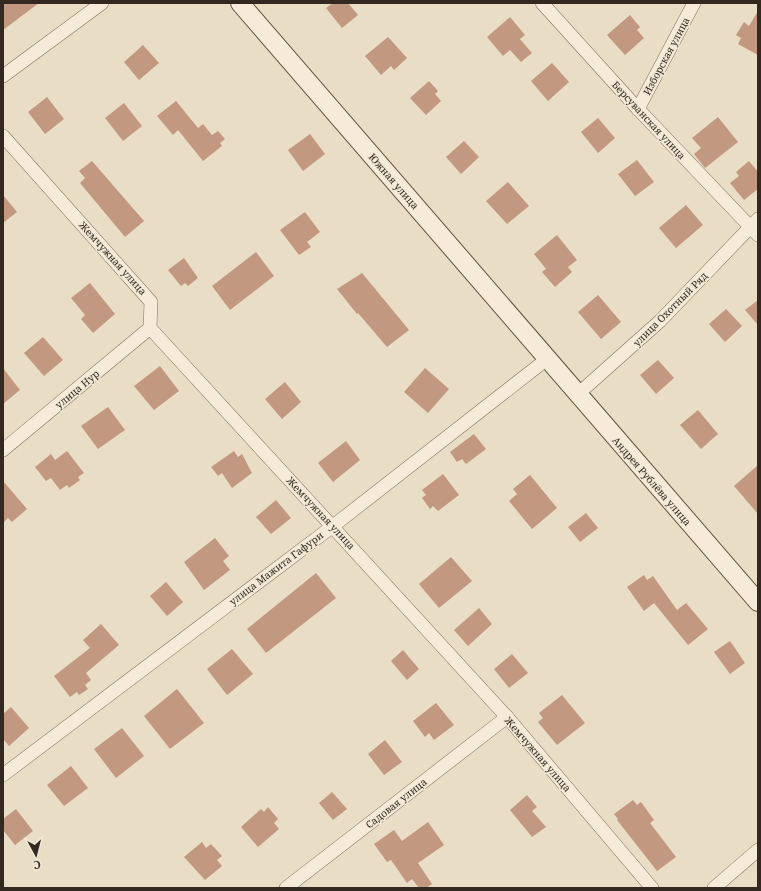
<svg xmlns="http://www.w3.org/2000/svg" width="761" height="891" viewBox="0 0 761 891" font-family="'Noto Serif',serif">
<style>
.building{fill:#c39880}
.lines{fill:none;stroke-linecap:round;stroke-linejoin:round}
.street-casing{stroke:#826f5e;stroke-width:14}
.secondary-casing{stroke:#645141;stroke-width:20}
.street{stroke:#f5ebd8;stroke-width:13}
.secondary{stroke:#f5ebd8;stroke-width:18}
.labels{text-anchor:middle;stroke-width:3;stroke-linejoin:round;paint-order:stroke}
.street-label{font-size:10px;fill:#342920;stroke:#f1e8d5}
</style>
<rect width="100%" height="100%" fill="#e9ddc6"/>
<g class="building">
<path d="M3 3H39L3 30Z"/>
<path d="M333 3H348L358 15 342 28 326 8Z"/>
<path d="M758 11V55L738 44 741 38 736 35 744 22 749 26Z"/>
<path d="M630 15 640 27 637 30 644 38 625 55 607 35Z"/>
<path d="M510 17 525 35 520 39 532 53 521 62 510 50 503 56 487 37Z"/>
<path d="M388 37 407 58 394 70 391 66 381 75 365 56Z"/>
<path d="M143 45 159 63 139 80 124 62Z"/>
<path d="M552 63 569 82 548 101 531 81Z"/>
<path d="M429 81 438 91 435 94 441 101 426 115 410 98Z"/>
<path d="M47 97 64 119 45 134 28 112Z"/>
<path d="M176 101 198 128 203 124 212 135 218 131 225 139 220 143 222 146 203 161 178 130 173 135 157 116Z"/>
<path d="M124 103 142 126 123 141 105 118Z"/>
<path d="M718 117 738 142 705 168 694 154 701 148 692 138Z"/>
<path d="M598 118 615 138 598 153 581 132Z"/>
<path d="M310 134 325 154 303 171 288 150Z"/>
<path d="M464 141 479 157 461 174 446 157Z"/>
<path d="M637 160 654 182 635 196 618 174Z"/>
<path d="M92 161 144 221 125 237 80 183 85 178 79 171Z"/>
<path d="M749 161 758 172V189L744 200 730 183 739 176 736 172Z"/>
<path d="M508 182 529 206 507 224 486 201Z"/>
<path d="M3 195 17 212 3 223Z"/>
<path d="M686 205 703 225 676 248 659 228Z"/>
<path d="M305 212 320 232 307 242 311 247 299 255 280 230Z"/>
<path d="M557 235 577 260 568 267 572 272 555 287 542 272 546 269 534 254Z"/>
<path d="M256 252 274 276 230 310 212 286Z"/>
<path d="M184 258 198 278 188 286 185 283 181 286 168 270Z"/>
<path d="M362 273 409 330 387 347 358 313 357 314 337 289Z"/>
<path d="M90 283 115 314 93 333 81 319 85 315 71 298Z"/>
<path d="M598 295 621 322 601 339 578 312Z"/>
<path d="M758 300V325L745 310Z"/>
<path d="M726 309 742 326 725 342 709 324Z"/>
<path d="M43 337 63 360 44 376 24 353Z"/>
<path d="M658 360 674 378 656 394 640 375Z"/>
<path d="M160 366 179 391 154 410 134 386Z"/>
<path d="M3 368 20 390 3 404Z"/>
<path d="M425 368 449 389 428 413 404 392Z"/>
<path d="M285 382 301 402 282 419 265 399Z"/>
<path d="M108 407 125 430 98 449 81 426Z"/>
<path d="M698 410 718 434 701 449 680 425Z"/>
<path d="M474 434 486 449 466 464 462 459 457 462 450 452Z"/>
<path d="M346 441 360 460 333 482 318 463Z"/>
<path d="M67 451 84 473 78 477 80 480 69 488 67 485 60 490 51 478 46 481 35 467 51 454 55 460Z"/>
<path d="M234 451 238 457 242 454 252 473 232 488 222 473 218 476 211 467Z"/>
<path d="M758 465V514L734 486Z"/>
<path d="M443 474 459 495 438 511 433 506 430 509 422 498 426 495 422 490Z"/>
<path d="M530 475 557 508 532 529 509 501 517 494 513 489Z"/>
<path d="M3 481 27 509 12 522 8 518 3 523Z"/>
<path d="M276 500 291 518 271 534 256 517Z"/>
<path d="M586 513 598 528 580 542 568 527Z"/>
<path d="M215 538 229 556 223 561 230 570 204 590 184 562Z"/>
<path d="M451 557 472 581 439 608 419 584Z"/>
<path d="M316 573 336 598 266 653 247 629Z"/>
<path d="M644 575 647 580 653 576 677 610 686 603 708 629 688 645 654 603 644 611 627 587Z"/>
<path d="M166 582 183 602 167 616 150 596Z"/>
<path d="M479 608 492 624 468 646 454 630Z"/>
<path d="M101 624 119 645 86 673 91 680 85 685 88 689 79 695 77 692 70 697 54 676 90 648 83 640Z"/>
<path d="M730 641 745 663 730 674 714 652Z"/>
<path d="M232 649 253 674 227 695 207 669Z"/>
<path d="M403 650 419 669 407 680 391 661Z"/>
<path d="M512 654 528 673 509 688 494 669Z"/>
<path d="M177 689 204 723 170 749 144 716Z"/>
<path d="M562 695 585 723 557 745 538 722 543 718 539 713Z"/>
<path d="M436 703 454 725 434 740 429 733 425 737 413 721Z"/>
<path d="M11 707 29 728 9 746 3 739V714Z"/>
<path d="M122 728 144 756 116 778 94 749Z"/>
<path d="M385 740 402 762 384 775 368 754Z"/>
<path d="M71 766 88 788 64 806 47 785Z"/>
<path d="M332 792 347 809 333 820 319 803Z"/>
<path d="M527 795 537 807 532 811 546 827 532 837 510 810Z"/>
<path d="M633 800 637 805 641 802 654 820 650 823 676 857 657 871 617 820 618 819 614 814Z"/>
<path d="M268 807 278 819 274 823 279 829 258 847 241 827 261 809 264 812Z"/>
<path d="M16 809 33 831 15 845 3 830V819Z"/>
<path d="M428 822 444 845 418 863 432 884 426 888H419L412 879 407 883 391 860 387 862 374 844 394 830 402 841Z"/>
<path d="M202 842 206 848 211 844 222 856 217 860 222 866 205 880 184 857Z"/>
</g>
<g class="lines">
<defs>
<g id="street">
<path d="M542 3 638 109 758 235"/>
<path d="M3 76 102 3"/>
<path d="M638 109 694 3"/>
<path d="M3 136 151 302 150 328 507 717 652 888"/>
<path d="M578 394 660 321 758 219"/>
<path d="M3 450 150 328"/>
<path d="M3 775 333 526 547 359"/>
<path d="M286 888 507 717"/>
<path d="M714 888 758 850"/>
</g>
<path id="secondary" d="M240 3 758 602"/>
</defs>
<use href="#street" class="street-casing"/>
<use href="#secondary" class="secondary-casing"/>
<use href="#street" class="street"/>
<use href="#secondary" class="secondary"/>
</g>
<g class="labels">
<g class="street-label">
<text transform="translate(666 56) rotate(-62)" y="4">Изборская улица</text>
<text transform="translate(649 120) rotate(47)" y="4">Берсуванская улица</text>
<text transform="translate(394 181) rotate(49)" y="4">Южная улица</text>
<text transform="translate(113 258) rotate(48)" y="4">Жемчужная улица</text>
<text transform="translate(670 309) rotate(-45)" y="4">улица Охотный Ряд</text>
<text transform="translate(77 389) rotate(-40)" y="4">улица Нур</text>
<text transform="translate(652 481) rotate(49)" y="4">Андрея Рублёва улица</text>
<text transform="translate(321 513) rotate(47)" y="4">Жемчужная улица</text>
<text transform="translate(276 568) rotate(-37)" y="4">улица Мажита Гафури</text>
<text transform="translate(538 754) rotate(49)" y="4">Жемчужная улица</text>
<text transform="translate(396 803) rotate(-38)" y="4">Садовая улица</text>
</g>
</g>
<rect width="761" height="891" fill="none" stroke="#342920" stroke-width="8"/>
<g transform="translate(36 855) rotate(173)" stroke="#f1e8d5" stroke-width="3" paint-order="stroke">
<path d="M0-3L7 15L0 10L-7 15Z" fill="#342920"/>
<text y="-6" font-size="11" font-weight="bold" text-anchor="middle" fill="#342920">С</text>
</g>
</svg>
